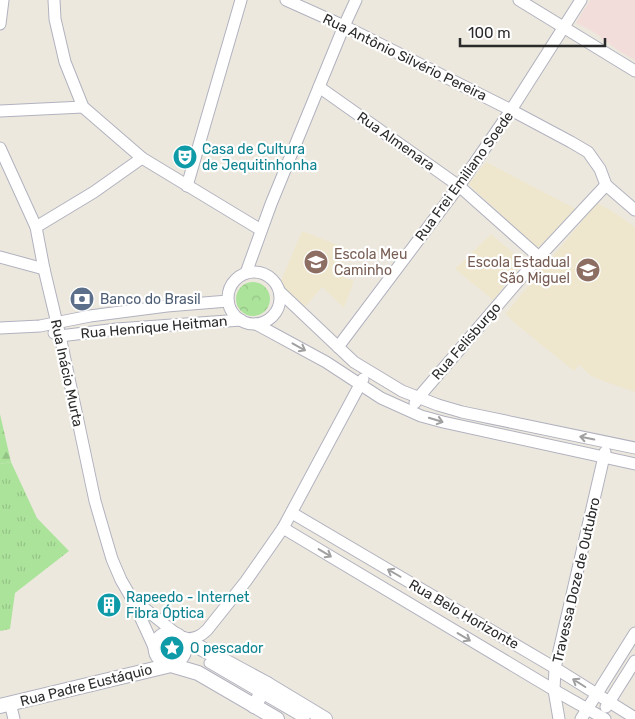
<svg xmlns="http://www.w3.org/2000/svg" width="635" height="719" viewBox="0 0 635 719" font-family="Rubik,sans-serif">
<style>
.education{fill:#eee7ce}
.medical{fill:#f3dddb}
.grass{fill:url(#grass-tufts)}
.forest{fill:url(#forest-firs)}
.park{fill:url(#park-crowns)}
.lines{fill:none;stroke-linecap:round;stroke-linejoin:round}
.pedestrian-casing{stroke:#b1b2bf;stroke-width:11}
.minor-casing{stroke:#b1b2bf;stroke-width:13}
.tertiary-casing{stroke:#b1b2bf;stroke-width:16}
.pedestrian{stroke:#fff;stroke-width:9}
.minor{stroke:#fff;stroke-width:11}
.tertiary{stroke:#fff;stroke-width:14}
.oneway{stroke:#a0a0a0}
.labels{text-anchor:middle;stroke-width:4.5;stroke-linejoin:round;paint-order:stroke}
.street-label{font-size:14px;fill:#2b2b2b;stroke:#fff}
.culture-label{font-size:14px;fill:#0d838f;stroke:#fff;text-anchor:start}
.education-label{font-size:14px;fill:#785e54;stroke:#fff;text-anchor:start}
.service-label{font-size:14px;fill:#4e5e75;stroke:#fff;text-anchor:start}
</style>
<defs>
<pattern id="grass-tufts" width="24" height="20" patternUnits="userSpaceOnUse" patternTransform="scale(1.25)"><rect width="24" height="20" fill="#ace39b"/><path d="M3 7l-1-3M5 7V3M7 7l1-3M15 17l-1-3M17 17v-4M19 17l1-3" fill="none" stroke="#94c386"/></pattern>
<pattern id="forest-firs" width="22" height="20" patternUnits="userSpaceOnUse" patternTransform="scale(1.25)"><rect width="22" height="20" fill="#ace39b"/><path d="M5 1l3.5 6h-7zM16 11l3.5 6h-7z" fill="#94c386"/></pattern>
<pattern id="park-crowns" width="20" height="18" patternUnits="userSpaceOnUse" patternTransform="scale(1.25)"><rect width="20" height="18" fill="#ace39b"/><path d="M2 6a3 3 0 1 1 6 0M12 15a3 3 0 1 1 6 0" fill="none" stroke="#94c386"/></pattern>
</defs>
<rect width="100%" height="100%" fill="#ede8de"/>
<g class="education">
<path d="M486 162 576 209 538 248 468 184Z"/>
<path d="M597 203 612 211 635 227V392L611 384 591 376 579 365 574 371 517 325 505 314Z"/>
<path d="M302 231 348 249 339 275 354 281 344 308 322 287 305 307 280 283Z"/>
<path d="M491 234 524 262 493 300 455 269Z"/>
</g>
<path class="medical" d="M590 0H635V60L619 51 594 32 576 23Z"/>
<path class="grass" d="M11 462 37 518 69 551 15 593 10 629 0 631V464Z"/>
<path class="forest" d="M0 414 11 462 0 464Z"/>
<circle class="park" cx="253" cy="299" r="17"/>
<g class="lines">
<defs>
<path id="pedestrian" d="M209 663 305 719"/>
<g id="minor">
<path d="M54 0 55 19 65 62 83 107 142 158 261 230"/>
<path d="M286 0 344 26 511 110 571 142 588 152 600 169 606 185 635 210"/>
<path d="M519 0 635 71"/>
<path d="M0 24 3 0"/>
<path d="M319 87 459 186 539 257"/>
<path d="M0 111 83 107"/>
<path d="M0 148 36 227 44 269 60 336 95 501 104 532 112 559 121 580 132 599 154 647"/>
<path d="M187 186 241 0"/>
<path d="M36 227 94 192 142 158"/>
<path d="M0 257 44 269"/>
<circle cx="254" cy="298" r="26"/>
<path d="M246 273 271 204 344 26 356 0"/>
<path d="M280 292 354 362 402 391 438 405 462 412 635 448"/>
<path d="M256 324 326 362 381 398 421 416 443 422 635 464"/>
<path d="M0 328 40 326 90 316 167 306 228 301"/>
<path d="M54 333 60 336 117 329 241 320"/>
<path d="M338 347 459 186 511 110 581 0"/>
<path d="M415 403 418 398 539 257 606 185"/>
<path d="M292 513 555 668 635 718"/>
<path d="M283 528 554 690 605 719"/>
<path d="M134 600 174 632"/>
<circle cx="170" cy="648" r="16"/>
<path d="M184 639C194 639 200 637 207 630L246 581 283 528 363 379"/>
<path d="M10 703 14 719"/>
<path d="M606 707 635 661"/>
<path d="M559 719 554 690 555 668 605 452"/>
<path d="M581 719 635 633"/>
</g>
<g id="tertiary">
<path d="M184 639 267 684 325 719"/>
<path d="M0 706 171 665 198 673 277 719"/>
<path d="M254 706 267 684"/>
</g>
</defs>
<use href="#pedestrian" class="pedestrian-casing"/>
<use href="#minor" class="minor-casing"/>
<use href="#tertiary" class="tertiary-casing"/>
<use href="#pedestrian" class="pedestrian"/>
<use href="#minor" class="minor"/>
<use href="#tertiary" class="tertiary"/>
</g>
<defs><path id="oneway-shaft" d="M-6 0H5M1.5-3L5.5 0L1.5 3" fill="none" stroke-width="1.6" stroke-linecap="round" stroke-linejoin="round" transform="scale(1.25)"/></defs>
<g class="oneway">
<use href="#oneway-shaft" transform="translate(299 347) rotate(29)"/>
<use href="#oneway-shaft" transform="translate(436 420) rotate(17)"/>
<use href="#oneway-shaft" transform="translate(587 438) rotate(-168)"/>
<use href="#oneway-shaft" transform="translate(325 553) rotate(31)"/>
<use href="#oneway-shaft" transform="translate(394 573) rotate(-150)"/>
<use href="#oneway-shaft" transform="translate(464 637) rotate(31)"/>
<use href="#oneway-shaft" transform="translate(579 683) rotate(-148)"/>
</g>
<defs>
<symbol id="theatre-disc" viewBox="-11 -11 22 22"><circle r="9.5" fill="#0f9aa8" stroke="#fff"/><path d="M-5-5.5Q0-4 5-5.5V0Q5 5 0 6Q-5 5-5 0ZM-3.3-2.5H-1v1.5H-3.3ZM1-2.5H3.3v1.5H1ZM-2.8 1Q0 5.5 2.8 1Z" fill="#fff"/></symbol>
<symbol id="school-disc" viewBox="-11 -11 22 22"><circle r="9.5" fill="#8d6e63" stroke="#fff"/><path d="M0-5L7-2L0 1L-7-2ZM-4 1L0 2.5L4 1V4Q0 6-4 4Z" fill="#fff"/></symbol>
<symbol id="bank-disc" viewBox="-11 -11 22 22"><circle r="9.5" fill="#5c6f8a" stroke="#fff"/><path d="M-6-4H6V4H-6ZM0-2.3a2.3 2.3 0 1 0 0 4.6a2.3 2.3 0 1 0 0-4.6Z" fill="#fff"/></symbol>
<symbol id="building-disc" viewBox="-11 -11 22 22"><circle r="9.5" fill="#0f9aa8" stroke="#fff"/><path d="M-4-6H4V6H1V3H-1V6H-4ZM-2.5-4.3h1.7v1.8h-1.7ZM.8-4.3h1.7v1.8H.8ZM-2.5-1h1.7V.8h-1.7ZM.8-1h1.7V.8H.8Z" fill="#fff"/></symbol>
<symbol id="sight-disc" viewBox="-11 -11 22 22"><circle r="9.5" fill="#0f9aa8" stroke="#fff"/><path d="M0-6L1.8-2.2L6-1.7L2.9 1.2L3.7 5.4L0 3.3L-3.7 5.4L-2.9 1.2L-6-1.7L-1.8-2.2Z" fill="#fff"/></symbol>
</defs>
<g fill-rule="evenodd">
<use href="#theatre-disc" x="171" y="143" width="28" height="28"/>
<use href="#school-disc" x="302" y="248" width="28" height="28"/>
<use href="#school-disc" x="574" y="256" width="28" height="28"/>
<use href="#bank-disc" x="68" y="285" width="28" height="28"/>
<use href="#building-disc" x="95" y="591" width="28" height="28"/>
<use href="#sight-disc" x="158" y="634" width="28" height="28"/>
</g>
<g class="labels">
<g class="street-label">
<text transform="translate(405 57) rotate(26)" y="5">Rua Antônio Silvério Pereira</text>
<text transform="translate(396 141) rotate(35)" y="5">Rua Almenara</text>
<text transform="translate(464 176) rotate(-54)" y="5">Rua Frei Emiliano Soede</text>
<text transform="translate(154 327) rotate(-5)" y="5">Rua Henrique Heitman</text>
<text transform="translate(466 341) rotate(-49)" y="5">Rua Felisburgo</text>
<text transform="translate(67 373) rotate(78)" y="5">Rua Inácio Murta</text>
<text transform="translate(576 580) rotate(-77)" y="5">Travessa Doze de Outubro</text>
<text transform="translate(464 614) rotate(30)" y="5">Rua Belo Horizonte</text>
<text transform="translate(86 685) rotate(-14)" y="5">Rua Padre Eustáquio</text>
</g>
<g class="culture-label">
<text x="202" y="154">Casa de Cultura<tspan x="202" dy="16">de Jequitinhonha</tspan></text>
<text x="126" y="602">Rapeedo - Internet<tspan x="126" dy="16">Fibra Óptica</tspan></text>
<text x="190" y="653">O pescador</text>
</g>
<g class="education-label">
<text x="334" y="259">Escola Meu<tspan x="334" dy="16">Caminho</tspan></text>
<text x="570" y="267" text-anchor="end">Escola Estadual<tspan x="570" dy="16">São Miguel</tspan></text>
</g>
<g class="service-label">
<text x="100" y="304">Banco do Brasil</text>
</g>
</g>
<path d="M460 38v8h145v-8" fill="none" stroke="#2b2b2b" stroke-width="2.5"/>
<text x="468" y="38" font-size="15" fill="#2b2b2b" stroke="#ffffff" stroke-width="4" paint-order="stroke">100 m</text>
</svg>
